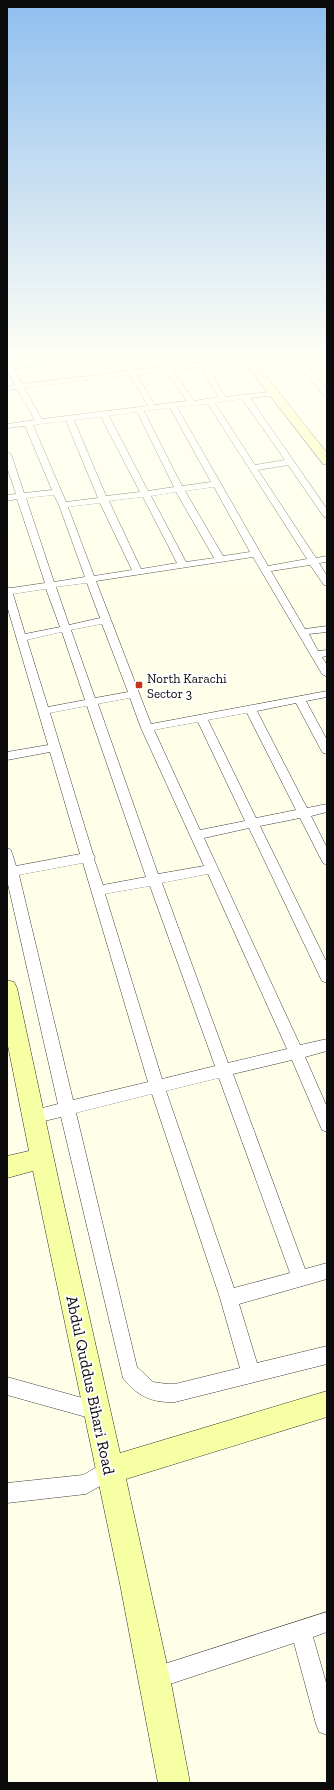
<svg xmlns="http://www.w3.org/2000/svg" width="334" height="1790" viewBox="0 0 334 1790" font-family="'Zilla Slab',serif">
<style>
.lines{fill:none;stroke-linecap:round;stroke-linejoin:round}
.street-casing{stroke:#3e3e3e;stroke-width:1}
.secondary-casing{stroke:#2d2d2d;stroke-width:1}
.street{fill:#fff;fill-rule:evenodd}
.secondary{fill:#f7ffa4;fill-rule:evenodd}
.poi-dot{fill:#c3351b;stroke:#fff;stroke-width:1.5}
.labels{text-anchor:middle;stroke-width:4;stroke-linejoin:round;paint-order:stroke}
.poi-label{font-size:13px;fill:#0b0b0b;stroke:#fff;text-anchor:start}
.near-street-label{font-size:16px;fill:#0b0b0b;stroke:#fff}
</style>
<rect width="100%" height="100%" fill="#ffffe9"/>
<g class="lines">
<defs>
<g id="street">
<path d="M101 354H125L122 356 14 369 22 384 128 371 125 367 129 365H132L135 370 198 363 202 365 201 367 172 370 194 401 219 397 202 372 206 370H209L226 397 277 391V395L250 398 327 509V518L324 517 288 465 258 470 316 558 327 556V562L319 563 327 576V586L324 585 310 565 271 571 305 629 327 626V632L309 634 318 651 327 650V656L322 657 327 665V677L322 674 253 557 96 581 151 724 327 691V697L306 701 327 740V754L323 753 321 750 296 703 257 711 307 808 327 804V812L311 816 327 848V865L323 863 300 818 260 826 327 963V983L322 981 320 977 249 828 204 838 300 1045 327 1039V1051L305 1057 327 1107V1132L322 1130 292 1060 233 1074 305 1269 327 1263V1279L239 1304 257 1363 327 1346V1364L175 1402C152 1403 137 1396 123 1378L61 1117 32 1124 27 1122 24 1117 27 1112 58 1104 7 880V848L11 850 16 866 80 854 50 752 7 760V752L48 745 7 606V587L11 588 45 583 17 499 7 501V495L16 494 7 467V452L11 454 24 493 52 490 25 426 7 428V424L35 420 17 389 7 390V386L15 385 7 371V364L11 365ZM165 371 187 401 155 405 137 375ZM130 375 148 406 42 419 24 388ZM242 399 285 460 255 465 215 403ZM208 404 307 559 268 566 177 407ZM170 408 211 482 182 486 144 411ZM137 412 174 487 148 491 109 416ZM101 417 140 492 106 496 74 420ZM66 421 98 498 66 502 33 425ZM214 487 250 552 223 556 185 491ZM176 492 214 558 186 562 151 496ZM54 495 59 505 85 577 54 582 26 498ZM143 497 177 563 141 569 109 501ZM100 503 132 570 94 576 68 507ZM87 583 100 618 69 625 56 587ZM46 589 60 627 25 634 13 594ZM102 624 128 692 95 698 71 630ZM62 632 85 700 48 707 27 640ZM130 698 141 728 204 866 158 874 98 704ZM87 706 146 877 103 885 94 859 95 857 93 854 50 713ZM247 713 296 810 256 818 208 720ZM198 722 245 821 200 830 154 730ZM83 863 148 1082 73 1100 19 875ZM208 874 287 1049 228 1063 162 883ZM150 886 215 1066 162 1079 105 894ZM219 1078 290 1273 234 1288 166 1091ZM152 1094 220 1298 240 1368 175 1384H167L153 1382 137 1367 76 1113Z"/>
<path d="M297 354 327 389V396H324L290 355Z"/>
<path d="M7 1377 97 1402 104 1404 106 1411 104 1418 97 1420 7 1395Z"/>
<path d="M109 1460 116 1463 119 1470 116 1477 86 1494 7 1503V1483L83 1475Z"/>
<path d="M327 1612V1632L313 1637 327 1686V1735L319 1732 316 1724 294 1643 155 1689 147 1686 144 1678 147 1670 155 1667Z"/>
</g>
<g id="secondary">
<path d="M69 354H105L100 357 7 368V362Z"/>
<path d="M238 354H249L327 453V465L323 464Z"/>
<path d="M7 980 14 982 17 988 60 1187 120 1453 327 1391V1417L126 1479 171 1683 190 1783H158L120 1584 33 1171 7 1178V1156L29 1151 7 1041Z"/>
</g>
</defs>
<use href="#street" class="street-casing"/>
<use href="#secondary" class="secondary-casing"/>
<use href="#street" class="street"/>
<use href="#secondary" class="secondary"/>
</g>
<linearGradient id="sky" x2="0" y2="1"><stop stop-color="#8fbeef"/><stop offset="0.59" stop-color="#fffff5"/><stop offset="1" stop-color="#fffff5" stop-opacity="0"/></linearGradient>
<rect width="334" height="605" fill="url(#sky)"/>
<rect class="poi-dot" x="135" y="681" width="8" height="8" rx="2"/>
<g class="labels">
<g class="poi-label">
<text x="147" y="683">North Karachi<tspan x="147" dy="15">Sector 3</tspan></text>
</g>
<g class="near-street-label">
<text transform="translate(91 1385) rotate(78)" y="6">Abdul Quddus Bihari Road</text>
</g>
</g>
<rect width="334" height="1790" fill="none" stroke="#0b0b0b" stroke-width="16"/>
</svg>
